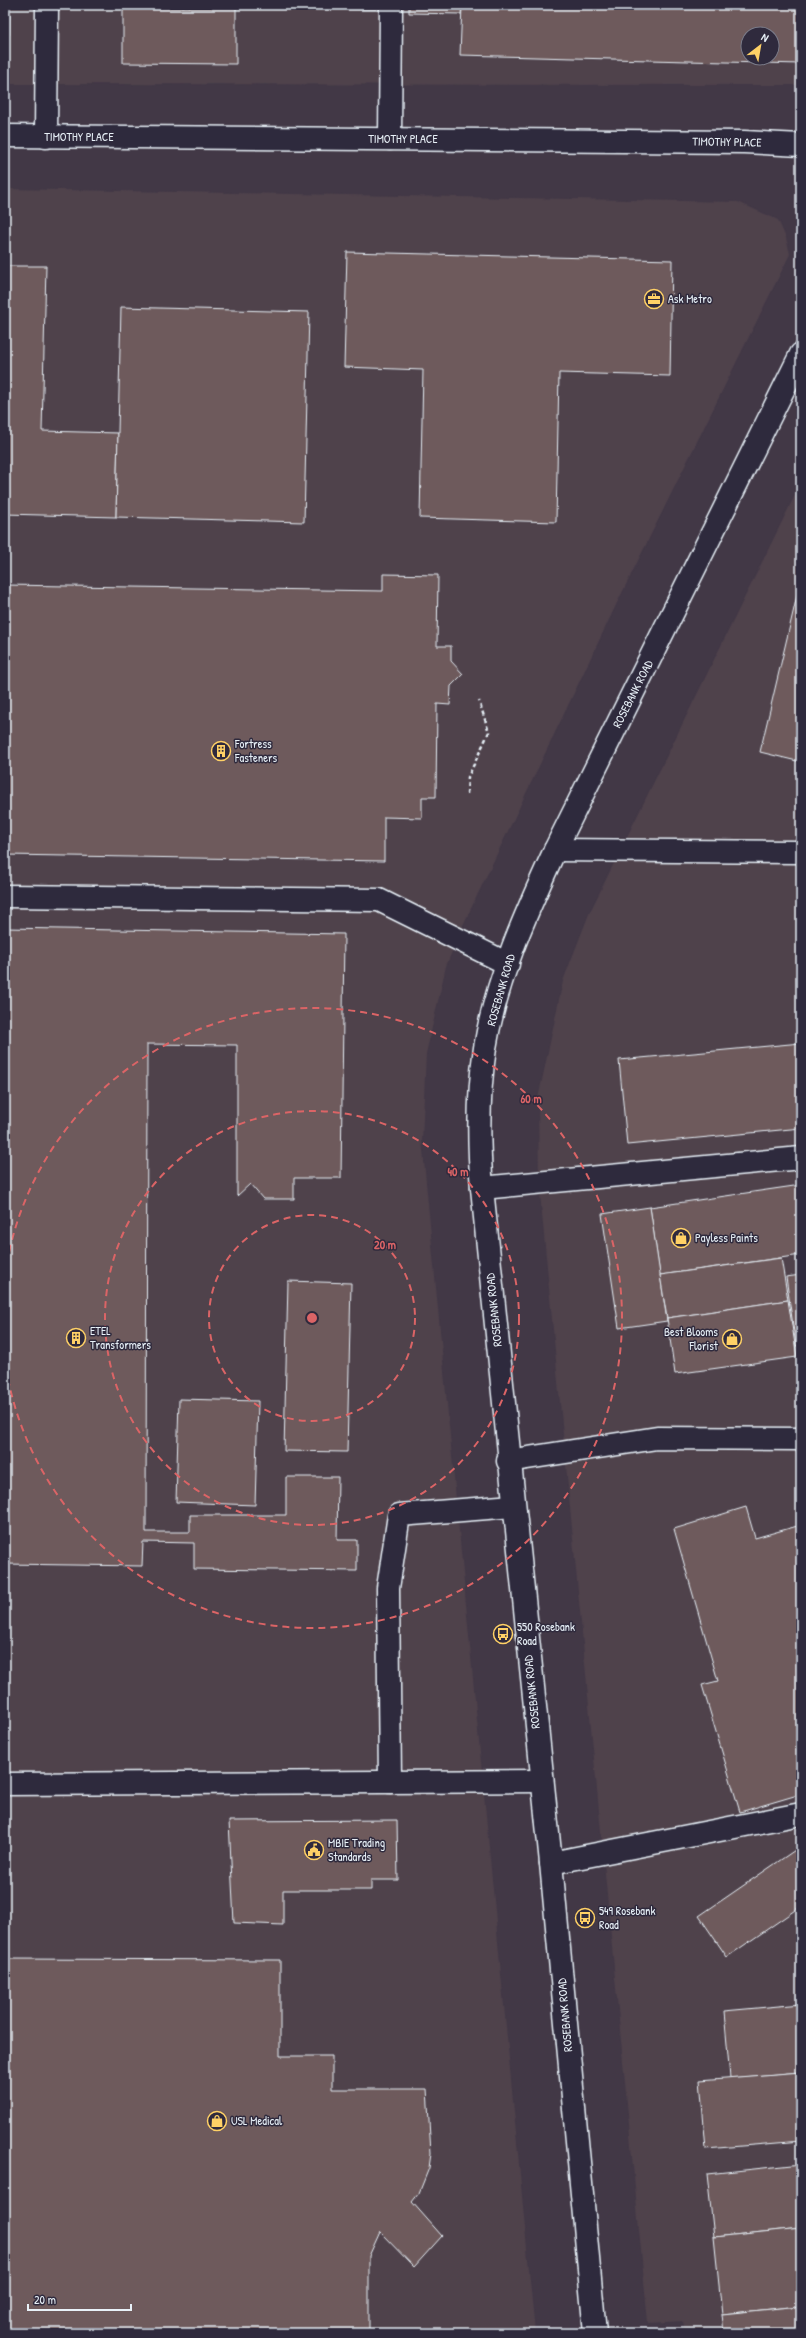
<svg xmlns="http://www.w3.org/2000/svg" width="806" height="2338" viewBox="0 0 806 2338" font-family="'Patrick Hand',sans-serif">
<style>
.built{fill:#4f424c;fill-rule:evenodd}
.building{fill:#6e5a5b;stroke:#e8f1f8;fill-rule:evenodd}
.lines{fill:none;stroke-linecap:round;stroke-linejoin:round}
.minor-casing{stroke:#e8f1f8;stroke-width:25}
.major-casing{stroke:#e8f1f8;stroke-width:25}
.path{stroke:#e8f1f8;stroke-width:2.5;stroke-dasharray:4 3;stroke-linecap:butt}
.minor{stroke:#2f2a3d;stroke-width:22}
.major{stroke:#2f2a3d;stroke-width:22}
.ring{fill:none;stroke:#db6466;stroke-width:2;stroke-dasharray:7 5}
.labels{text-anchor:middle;stroke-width:3;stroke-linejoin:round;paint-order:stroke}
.street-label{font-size:12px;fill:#e8f1f8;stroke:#2f2a3d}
.poi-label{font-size:12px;fill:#e8f1f8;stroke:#2f2a3d;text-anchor:start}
.centre{fill:#db6466;stroke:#2f2a3d;stroke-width:2}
.ring-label{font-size:12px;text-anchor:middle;font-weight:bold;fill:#db6466;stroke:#2f2a3d;stroke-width:3;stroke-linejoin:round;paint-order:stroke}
</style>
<rect width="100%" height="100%" fill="#423846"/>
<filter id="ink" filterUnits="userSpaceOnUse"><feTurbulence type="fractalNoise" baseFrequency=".025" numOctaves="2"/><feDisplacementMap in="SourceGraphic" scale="8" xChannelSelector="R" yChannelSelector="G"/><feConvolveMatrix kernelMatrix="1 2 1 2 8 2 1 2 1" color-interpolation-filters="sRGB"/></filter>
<g filter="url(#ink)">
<g class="built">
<path d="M5 5H801V85L5 84ZM748 34H772V58H748Z"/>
<path d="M5 189 738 202 778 220 786 238 790 254 616 605 464 923 446 966 426 1054 422 1140 535 2333H5Z"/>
<path d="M801 483V2333H684L682 2321 648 2323 539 1183 538 1099 563 981 589 914Z"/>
</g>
<g class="building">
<path d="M5 5H10L9 35 5 34Z"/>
<path d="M145 5H376V9L145 8Z"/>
<path d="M409 5H462L461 14 409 13Z"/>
<path d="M462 5H801V64L460 55ZM748 34H772V58H748Z"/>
<path d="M123 8H236V64L123 63Z"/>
<path d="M347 252 672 260 670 376 559 373 556 522 420 518 423 370 344 367Z"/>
<path d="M5 266H46L42 431 118 433 116 517 5 514Z"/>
<path d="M121 307 309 312 304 522 116 517Z"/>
<path d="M383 574 438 575 437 646H451V661L463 674 451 686 450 705 437 704 436 797H422V818L384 817V861L5 855V585L383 591Z"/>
<path d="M800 583 801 584V762L760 752Z"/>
<path d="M5 928 344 934 341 1178H294V1199H263L250 1184 237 1196V1045L147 1044 146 1532H190V1515H286V1477H338L337 1540H357V1571L194 1569V1543L143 1542 142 1566 5 1564Z"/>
<path d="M801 1043V1128L627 1145 619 1060Z"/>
<path d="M801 1185V1255L660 1275 650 1207Z"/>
<path d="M650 1207 667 1321 619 1328 602 1214Z"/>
<path d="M781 1258 788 1300 667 1318 660 1275Z"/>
<path d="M801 1275V1345L796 1346 786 1277Z"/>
<path d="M288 1281 351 1283 347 1452 284 1451Z"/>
<path d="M788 1300 797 1357 675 1374 667 1318Z"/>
<path d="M179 1399 258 1401 255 1505 176 1502Z"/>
<path d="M746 1507 755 1538 801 1525V1794L740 1812 702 1685 718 1681 674 1529Z"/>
<path d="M397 1820 398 1880H371V1890H283V1925L234 1923 229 1821Z"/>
<path d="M801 1846V1906L727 1957 699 1916Z"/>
<path d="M5 1959 280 1960V2056H332V2089H427L431 2153 429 2168 419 2193 412 2202 442 2236 414 2267 380 2232 369 2256V2333H5Z"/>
<path d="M801 2004V2072L730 2078 724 2011Z"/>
<path d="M801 2072V2141L706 2149 700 2080Z"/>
<path d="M801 2164V2228L714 2237 707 2174Z"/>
<path d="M801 2228V2306L722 2314 714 2237Z"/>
<path d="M801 2306V2333H724L722 2314Z"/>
</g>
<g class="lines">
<defs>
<g id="minor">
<path d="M5 136 744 142 801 145"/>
<path d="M46 137 47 5"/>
<path d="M390 139 391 5"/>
<path d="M555 850 801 852"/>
<path d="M5 896 379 900 508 964"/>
<path d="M482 1188 801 1158"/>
<path d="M508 1461 657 1438 801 1439"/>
<path d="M390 1782 388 1588 399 1515 513 1506"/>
<path d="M5 1784 542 1781"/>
<path d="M551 1863 801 1814"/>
</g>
<path id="major" d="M595 2333 551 1863 482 1188C478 1141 478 1094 485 1048 496 979 526 913 555 850L801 354"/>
</defs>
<use href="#minor" class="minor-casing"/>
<use href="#major" class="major-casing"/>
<path class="path" d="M467 794 468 777 489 732 479 701"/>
<use href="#minor" class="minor"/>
<use href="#major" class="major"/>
</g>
</g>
<g class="ring">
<circle cx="312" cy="1318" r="103"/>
<circle cx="312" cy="1318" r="207"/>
<path d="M5 1275A310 310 0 1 1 5 1361"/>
</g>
<defs>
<symbol id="office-ring" viewBox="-11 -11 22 22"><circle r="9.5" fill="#2f2a3d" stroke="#ffd166" stroke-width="1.5"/><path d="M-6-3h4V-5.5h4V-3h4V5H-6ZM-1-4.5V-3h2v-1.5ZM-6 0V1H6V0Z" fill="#ffd166"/></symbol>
<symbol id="building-ring" viewBox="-11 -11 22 22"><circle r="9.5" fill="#2f2a3d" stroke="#ffd166" stroke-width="1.5"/><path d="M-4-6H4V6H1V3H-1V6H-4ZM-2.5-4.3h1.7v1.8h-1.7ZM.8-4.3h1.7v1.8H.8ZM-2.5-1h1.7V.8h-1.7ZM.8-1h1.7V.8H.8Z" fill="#ffd166"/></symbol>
<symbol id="shop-ring" viewBox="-11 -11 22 22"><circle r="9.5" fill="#2f2a3d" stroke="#ffd166" stroke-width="1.5"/><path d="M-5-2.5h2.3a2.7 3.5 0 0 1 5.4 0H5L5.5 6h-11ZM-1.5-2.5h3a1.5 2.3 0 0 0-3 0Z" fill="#ffd166"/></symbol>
<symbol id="bus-ring" viewBox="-11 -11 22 22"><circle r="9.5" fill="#2f2a3d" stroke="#ffd166" stroke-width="1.5"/><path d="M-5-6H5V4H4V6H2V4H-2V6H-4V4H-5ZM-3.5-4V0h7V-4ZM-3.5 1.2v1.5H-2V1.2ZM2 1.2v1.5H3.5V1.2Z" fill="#ffd166"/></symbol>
<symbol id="civic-ring" viewBox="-11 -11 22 22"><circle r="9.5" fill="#2f2a3d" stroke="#ffd166" stroke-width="1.5"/><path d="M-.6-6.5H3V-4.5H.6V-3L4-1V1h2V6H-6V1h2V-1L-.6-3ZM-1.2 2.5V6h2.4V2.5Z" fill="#ffd166"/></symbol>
</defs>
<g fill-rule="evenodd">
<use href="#office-ring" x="643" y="288" width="22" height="22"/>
<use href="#building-ring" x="210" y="740" width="22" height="22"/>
<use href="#shop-ring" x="670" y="1227" width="22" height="22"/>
<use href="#building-ring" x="65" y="1327" width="22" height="22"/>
<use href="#shop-ring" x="721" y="1328" width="22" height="22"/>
<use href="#bus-ring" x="492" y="1623" width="22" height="22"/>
<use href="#civic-ring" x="303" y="1839" width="22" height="22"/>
<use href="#bus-ring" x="574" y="1907" width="22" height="22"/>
<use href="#shop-ring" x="206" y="2110" width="22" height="22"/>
</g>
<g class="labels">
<g class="street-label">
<text x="79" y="141">TIMOTHY PLACE</text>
<text x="403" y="143">TIMOTHY PLACE</text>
<text transform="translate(727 142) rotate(1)" y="4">TIMOTHY PLACE</text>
<text transform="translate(633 694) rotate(-63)" y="4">ROSEBANK ROAD</text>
<text transform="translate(501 990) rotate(-74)" y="4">ROSEBANK ROAD</text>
<text transform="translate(494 1310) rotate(-96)" y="4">ROSEBANK ROAD</text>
<text transform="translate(532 1692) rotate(-96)" y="4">ROSEBANK ROAD</text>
<text transform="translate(565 2015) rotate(-95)" y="4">ROSEBANK ROAD</text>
</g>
<g class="poi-label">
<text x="668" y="303">Ask Metro</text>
<text x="235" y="748">Fortress<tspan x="235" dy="14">Fasteners</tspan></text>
<text x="695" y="1242">Payless Paints</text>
<text x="90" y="1335">ETEL<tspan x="90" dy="14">Transformers</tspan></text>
<text x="718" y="1336" text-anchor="end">Best Blooms<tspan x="718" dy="14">Florist</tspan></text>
<text x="517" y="1631">550 Rosebank<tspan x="517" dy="14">Road</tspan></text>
<text x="328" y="1847">MBIE Trading<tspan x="328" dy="14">Standards</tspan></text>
<text x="599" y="1915">549 Rosebank<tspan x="599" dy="14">Road</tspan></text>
<text x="231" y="2125">USL Medical</text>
</g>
</g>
<circle cx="312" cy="1318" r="6" class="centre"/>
<g class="ring-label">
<text x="531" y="1103">60 m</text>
<text x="458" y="1176">40 m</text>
<text x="385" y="1249">20 m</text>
</g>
<rect width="806" height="2338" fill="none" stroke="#2f2a3d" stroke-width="20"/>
<rect x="10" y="10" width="786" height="2318" fill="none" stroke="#e8f1f8" stroke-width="1.5" filter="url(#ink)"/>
<g transform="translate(760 46) rotate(31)"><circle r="19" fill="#2f2a3d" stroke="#797a88"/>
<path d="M0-3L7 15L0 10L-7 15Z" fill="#ffd166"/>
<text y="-6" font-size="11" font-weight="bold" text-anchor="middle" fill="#e8f1f8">N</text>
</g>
<path d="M28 2304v6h103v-6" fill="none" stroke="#e8f1f8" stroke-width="2"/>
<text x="34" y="2304" font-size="12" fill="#e8f1f8" stroke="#2f2a3d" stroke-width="3" paint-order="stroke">20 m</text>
</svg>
